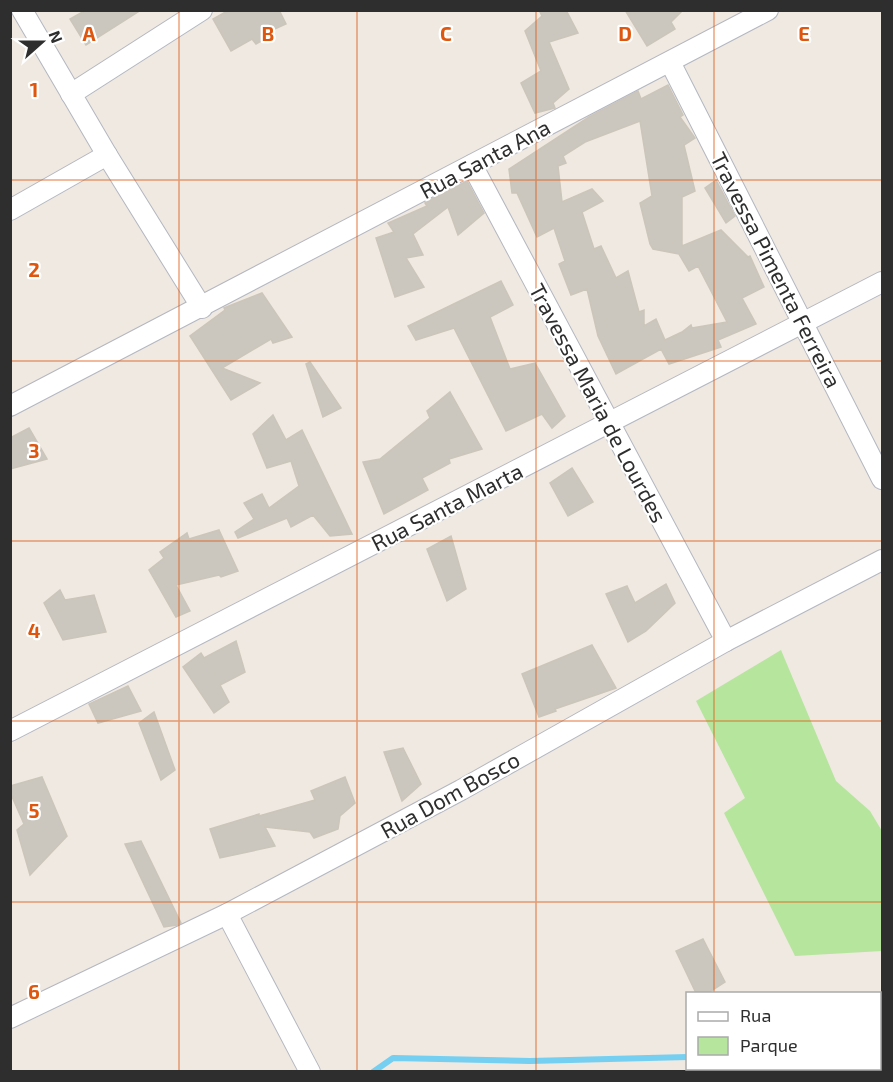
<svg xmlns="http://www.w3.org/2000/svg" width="893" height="1082" viewBox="0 0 893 1082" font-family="'Exo 2',sans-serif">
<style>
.green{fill:#b6e59e}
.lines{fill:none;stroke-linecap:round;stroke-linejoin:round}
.stream{stroke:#75cff0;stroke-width:6}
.building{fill:#cbc7bf;stroke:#cbc5ba;stroke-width:1.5;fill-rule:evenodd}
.street-casing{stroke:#b4b7c1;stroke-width:22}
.street{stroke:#fff;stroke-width:20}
.grid{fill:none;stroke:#df570e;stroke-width:1.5;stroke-opacity:0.55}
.labels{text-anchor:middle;stroke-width:4.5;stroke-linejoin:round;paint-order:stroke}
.street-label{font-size:22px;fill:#2e2e2e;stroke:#fff}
.grid-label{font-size:20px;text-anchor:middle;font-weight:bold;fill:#df570e;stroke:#fff;stroke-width:4.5;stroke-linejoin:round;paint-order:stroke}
</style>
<rect width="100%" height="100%" fill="#efe9e1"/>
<path class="green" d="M781 650 836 781 870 811 882 831V951L795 956 724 813 745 798 696 701Z"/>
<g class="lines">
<g class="stream">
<path d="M880 1040H882"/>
<path d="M373 1072 393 1058 530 1061 688 1057"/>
</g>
</g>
<g class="building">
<path d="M86 10H141L86 45 70 19Z"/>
<path d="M229 10H279L286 24 268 32 270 36 256 44 252 39 231 51 213 19Z"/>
<path d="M539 10H566L578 33 549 42 569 89 553 103 555 108 535 113 521 83 541 71 525 31 542 16Z"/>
<path d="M625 10H683L671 22 675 29 647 46Z"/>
<path d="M668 85 683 115 680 117 695 138 684 145 695 191 682 197V246L721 230 748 257 750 256 764 287 742 298 756 324 718 340 721 347 669 364 661 349 616 374 598 336 587 289 571 295 559 264 565 261 554 228 537 237 517 193H512L509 169 589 117 638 91 641 99ZM640 121 652 196 640 203 650 244 653 249 679 254 689 271 698 266 727 322 692 328 691 325 682 332 665 340 656 319 644 326V310L639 312 628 271 616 278 601 246 594 249 582 212 603 201 592 189 562 202 558 166 566 163 563 156 585 142Z"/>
<path d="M716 180 735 216 726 223 705 188Z"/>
<path d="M467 181 484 213 458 235 448 207 413 234 423 255 406 258 424 287 395 297 376 238 394 232 388 223 427 206 425 203 428 201Z"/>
<path d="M501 281 513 305 490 317 510 369 535 363 565 416 552 428 542 414 506 431 454 328 416 340 408 326Z"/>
<path d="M262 293 292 337 273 343 271 339 222 368 260 383 231 400 190 336 225 310 224 308Z"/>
<path d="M310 362 341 408 323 417 306 364Z"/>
<path d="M450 392 482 449 449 459 450 463 422 478 428 490 384 514 363 462 380 459 430 418 427 411Z"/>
<path d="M273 415 286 440 302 430 352 534 330 536 313 515 291 527 287 518 238 538 235 532 254 519 244 503 262 494 269 508 299 486 291 461 267 468 253 434Z"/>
<path d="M29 428 47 459 10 469V438Z"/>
<path d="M572 468 593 502 568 516 550 483Z"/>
<path d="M219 530 238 571 221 577 219 575 176 585 190 611 176 617 149 570 164 558 160 552 187 533 189 539Z"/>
<path d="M451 536 466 589 447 601 427 549Z"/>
<path d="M666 584 675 603 646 631 628 642 606 594 627 586 635 603Z"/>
<path d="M60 590 65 600 94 595 106 632 63 640 44 603Z"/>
<path d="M236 641 245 672 220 685 229 702 214 713 183 667 201 653 204 658Z"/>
<path d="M592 645 616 688 555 709 556 711 539 717 522 674Z"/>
<path d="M128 686 141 711 98 723 89 704Z"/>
<path d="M154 712 175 770 161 780 139 723Z"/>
<path d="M403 748 421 784 402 801 384 752Z"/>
<path d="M42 777 67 836 30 875 17 830 24 824 10 792V786Z"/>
<path d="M345 777 355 803 340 816 338 829 314 838 310 832 265 827 275 846 220 858 210 829 259 814V816L315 800 311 791Z"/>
<path d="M141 841 181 923 177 925 164 927 125 844Z"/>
<path d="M703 939 725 982 708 993H696L676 951Z"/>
</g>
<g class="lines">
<defs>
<g id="street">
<path d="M22 10 107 155 202 308"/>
<path d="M670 62 882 479"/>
<path d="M71 94 202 10"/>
<path d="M472 165 726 641"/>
<path d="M10 210 107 155"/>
<path d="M10 406 768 10"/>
<path d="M10 731 882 282"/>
<path d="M227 914 310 1072"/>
<path d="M10 1018 227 914 461 790 726 641 882 560"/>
</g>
</defs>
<use href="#street" class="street-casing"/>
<use href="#street" class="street"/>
</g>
<path class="grid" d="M179 10V1072M357 10V1072M536 10V1072M714 10V994M10 180H882M10 361H882M10 541H882M10 721H882M10 902H882M714 1068V1072"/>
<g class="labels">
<g class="street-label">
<text transform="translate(485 159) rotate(-28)" y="8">Rua Santa Ana</text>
<text transform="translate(776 270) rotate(63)" y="8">Travessa Pimenta Ferreira</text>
<text transform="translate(598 403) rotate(62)" y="8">Travessa Maria de Lourdes</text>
<text transform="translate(447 507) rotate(-27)" y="8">Rua Santa Marta</text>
<text transform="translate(450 795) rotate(-29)" y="8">Rua Dom Bosco</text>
</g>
</g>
<g class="grid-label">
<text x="89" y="41">A</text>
<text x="268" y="41">B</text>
<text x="446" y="41">C</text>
<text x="625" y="41">D</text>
<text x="804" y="41">E</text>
<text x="34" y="97">1</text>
<text x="34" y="277">2</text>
<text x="34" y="458">3</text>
<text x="34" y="638">4</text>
<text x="34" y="818">5</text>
<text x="34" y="999">6</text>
</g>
<rect width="893" height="1082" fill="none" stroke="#2e2e2e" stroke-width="24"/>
<rect x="686" y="992" width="195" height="78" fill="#ffffff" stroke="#ababab" stroke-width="1.5"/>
<rect x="698" y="1012" width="30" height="9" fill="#ffffff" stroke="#ababab" stroke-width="1.5"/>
<text x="740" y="1022" font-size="18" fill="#2e2e2e">Rua</text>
<rect x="698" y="1037" width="30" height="18" fill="#b6e59e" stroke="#ababab" stroke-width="1.5"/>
<text x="740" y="1052" font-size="18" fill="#2e2e2e">Parque</text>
<g transform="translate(42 42) rotate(69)" stroke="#ffffff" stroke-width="4.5" paint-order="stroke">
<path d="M0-4.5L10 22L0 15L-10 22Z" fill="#2e2e2e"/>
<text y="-9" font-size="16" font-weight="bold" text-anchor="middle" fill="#2e2e2e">N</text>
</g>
</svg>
